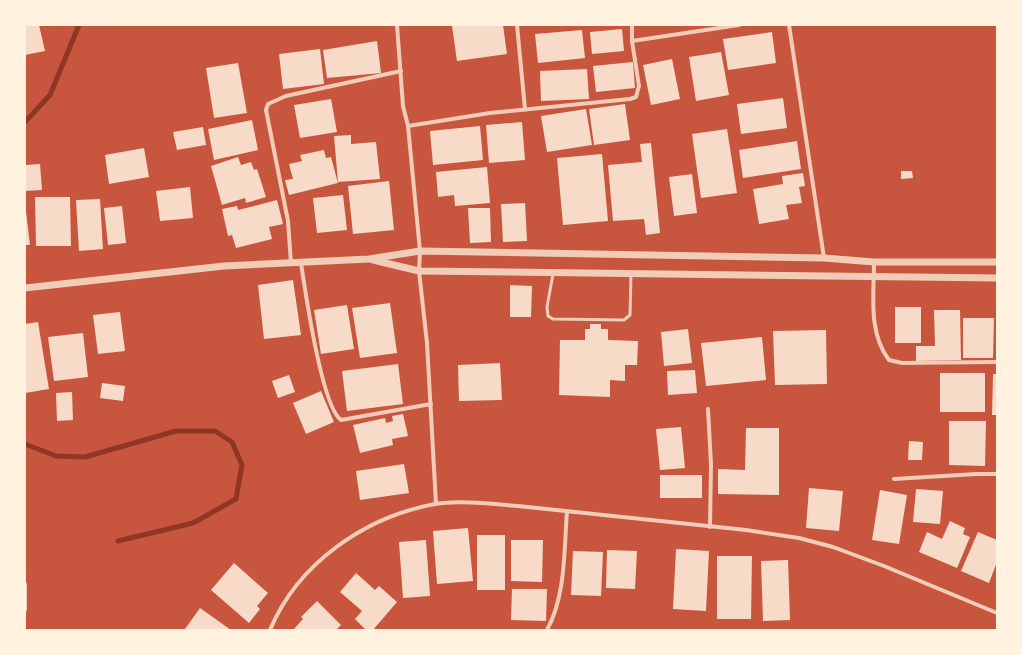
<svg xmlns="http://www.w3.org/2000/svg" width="1022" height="655" viewBox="0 0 1022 655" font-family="Montserrat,sans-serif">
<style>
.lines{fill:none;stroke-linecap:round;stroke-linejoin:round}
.stream{stroke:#8f3625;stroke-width:5}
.building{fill:#f7dbc8}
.service{stroke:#f1ccb7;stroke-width:3}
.minor{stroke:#f1ccb7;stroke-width:4}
.tertiary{stroke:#f1ccb7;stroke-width:7}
</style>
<rect width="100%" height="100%" fill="#c8553d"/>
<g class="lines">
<g class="stream">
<path d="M25 122 50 95 79 25"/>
<path d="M25 444 56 456 85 457 176 431H215L232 442 242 465 236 499 193 523 118 541"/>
</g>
</g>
<g class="building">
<path d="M25 25H39L45 51 25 55Z"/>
<path d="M461 25H503L507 54 457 61 452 26Z"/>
<path d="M622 29 624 51 592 54 590 32Z"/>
<path d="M582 30 585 58 538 63 535 34Z"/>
<path d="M772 32 776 63 728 70 723 39Z"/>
<path d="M377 41 381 73 327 78 323 50Z"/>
<path d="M320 49 324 84 283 89 279 54Z"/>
<path d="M721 52 729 95 696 101 689 57Z"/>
<path d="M672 59 680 99 651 105 643 65Z"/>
<path d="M633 62 635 88 596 92 593 66Z"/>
<path d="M238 63 247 113 214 118 206 68Z"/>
<path d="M587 69 589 99 541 101 540 71Z"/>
<path d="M783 98 787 128 741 134 737 104Z"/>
<path d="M331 99 337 132 300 138 294 105Z"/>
<path d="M625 104 630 140 594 145 589 109Z"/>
<path d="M586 109 592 145 547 152 541 116Z"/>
<path d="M252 120 258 150 214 160 208 129Z"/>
<path d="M522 122 525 160 489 163 486 125Z"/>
<path d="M480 126 483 160 433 165 430 131Z"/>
<path d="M203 127 206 145 177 150 173 132Z"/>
<path d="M727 129 737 193 701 198 692 134Z"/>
<path d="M351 135V144L376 142 380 179 338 182 334 136Z"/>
<path d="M797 141 801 169 743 178 739 150Z"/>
<path d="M651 143 660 233 646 235 644 219 613 221 608 165 642 162 640 144Z"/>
<path d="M144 148 149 177 109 184 105 155Z"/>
<path d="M324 150 326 158 331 157 338 183 289 195 285 180 293 179 289 164 302 161 300 155Z"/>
<path d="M602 154 608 221 563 225 557 158Z"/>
<path d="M238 157 241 165 251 162 254 170 257 169 266 197 246 203 245 198 222 205 211 166Z"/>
<path d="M40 164 42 190 25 191V165Z"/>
<path d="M487 167 490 203 455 206 454 195 438 197 436 172Z"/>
<path d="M901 171H912L913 178 901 179Z"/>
<path d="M803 173 805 186 799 187 802 203 786 205 789 219 759 224 753 189 783 184 782 176Z"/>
<path d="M692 174 697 213 674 216 669 177Z"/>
<path d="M389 181 394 230 353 234 348 186Z"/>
<path d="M190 187 193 218 160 221 156 191Z"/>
<path d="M343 195 347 230 317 233 313 198Z"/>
<path d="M35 197H70L71 246H36Z"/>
<path d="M100 199 103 249 79 251 76 200Z"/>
<path d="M277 200 283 224 269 227 272 239 236 248 232 235 228 236 222 209 237 206 238 210Z"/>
<path d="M25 203 30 245H25Z"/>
<path d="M525 203 527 241 503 242 501 204Z"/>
<path d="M122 206 126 243 108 245 104 208Z"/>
<path d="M468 208H490L491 242 470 243Z"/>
<path d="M293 280 301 335 264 339 258 285Z"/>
<path d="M510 285 532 286 531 317H510Z"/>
<path d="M390 303 397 353 360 358 352 308Z"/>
<path d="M347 305 354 349 321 354 314 310Z"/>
<rect x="895" y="307" width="26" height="36"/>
<path d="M934 310H960L961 360 916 361V346H935Z"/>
<path d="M120 312 125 351 98 354 93 315Z"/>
<path d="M963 318H994L993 358H963Z"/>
<path d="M38 322 49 389 25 393V324Z"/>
<path d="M590 324H601V329H608V340L638 341 637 365H625V381L610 380V397L559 395 560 340H585V329H590Z"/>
<path d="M688 329 692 363 664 366 661 332Z"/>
<path d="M826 330 827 384 775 385 773 331Z"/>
<path d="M83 333 88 377 54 381 48 337Z"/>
<path d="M762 337 766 380 706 386 701 343Z"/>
<path d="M500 363 502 400 459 401 458 365Z"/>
<path d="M398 364 403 404 347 411 342 371Z"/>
<path d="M695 370 697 393 668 395 667 371Z"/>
<rect x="940" y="373" width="45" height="39"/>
<path d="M993 374H997V415H992Z"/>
<path d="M289 375 295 392 278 398 272 381Z"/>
<path d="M102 383 125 386 123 401 100 398Z"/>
<path d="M321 391 334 422 306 434 293 403Z"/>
<path d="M72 392 73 420 57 421 56 393Z"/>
<path d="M403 414 408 436 392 439 393 445 360 453 353 425 385 418 386 423 393 421 392 416Z"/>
<path d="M949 421H986L985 466 949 465Z"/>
<path d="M681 427 685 468 660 470 656 429Z"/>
<path d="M746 428H779V495L718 494V469L745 470Z"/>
<path d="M909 441 923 442 922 460H908Z"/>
<path d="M404 464 409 493 360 500 356 471Z"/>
<rect x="660" y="475" width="42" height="23"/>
<path d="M809 488 843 491 839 531 806 528Z"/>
<path d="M916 489 943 491 940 524 913 522Z"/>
<path d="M880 490 907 495 899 544 872 540Z"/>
<path d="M950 521 965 528 963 534 970 537 957 568 919 552 927 532 942 539Z"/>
<path d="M468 528 473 581 437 584 433 531Z"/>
<path d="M978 532 997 540V562L989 583 961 571Z"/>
<rect x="477" y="535" width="28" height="55"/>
<path d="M426 540 430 596 403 598 399 542Z"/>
<path d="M511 540H543L542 582 511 581Z"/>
<path d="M676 549 709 551 706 611 673 609Z"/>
<path d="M607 550 637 551 635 589 606 588Z"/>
<path d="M573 551 603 552 601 596 571 595Z"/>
<path d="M717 556H752L751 619H717Z"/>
<path d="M788 560 790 620 763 621 761 561Z"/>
<path d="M234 563 268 593 257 606 260 609 249 623 211 590Z"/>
<path d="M356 573 375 590 379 586 397 602 373 630H366L355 619 362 611 340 592Z"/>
<path d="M512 589H547L546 621 511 620Z"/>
<path d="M317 601 341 625 336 630H293L303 619 301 617Z"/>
<path d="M200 608 231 630H187L185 629Z"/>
</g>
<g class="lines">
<path class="service" d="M553 274 547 307 548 316 553 319 624 320 630 315 631 274"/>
<g class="minor">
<path d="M397 25 403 106 408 126 420 251 419 271 427 343 436 504"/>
<path d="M517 25 525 109"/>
<path d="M789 25 824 258"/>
<path d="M632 41V25"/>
<path d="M408 126 490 113 630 99 636 97 639 86 632 41 739 25"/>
<path d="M874 262C874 295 868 333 889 360L902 363 997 362"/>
<path d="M291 263 288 221 266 110 268 104 286 96 401 71"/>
<path d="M301 263C305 290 322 407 341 420L431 404"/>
<path d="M708 409 711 464 710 527"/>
<path d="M894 479 976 474H997"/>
<path d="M25 584V610"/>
<path d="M270 630C298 563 365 517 435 504 459 500 493 504 518 506L746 530 799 538 833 547 884 566 997 613"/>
<path d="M547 630C566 595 564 550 567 511"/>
</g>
<g class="tertiary">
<path d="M373 260 419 271 997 278"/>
<path d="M25 288 224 266 369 259 420 251 824 258 874 262H997"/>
</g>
</g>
<rect width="1022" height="655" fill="none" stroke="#fff3e0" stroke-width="52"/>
</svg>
